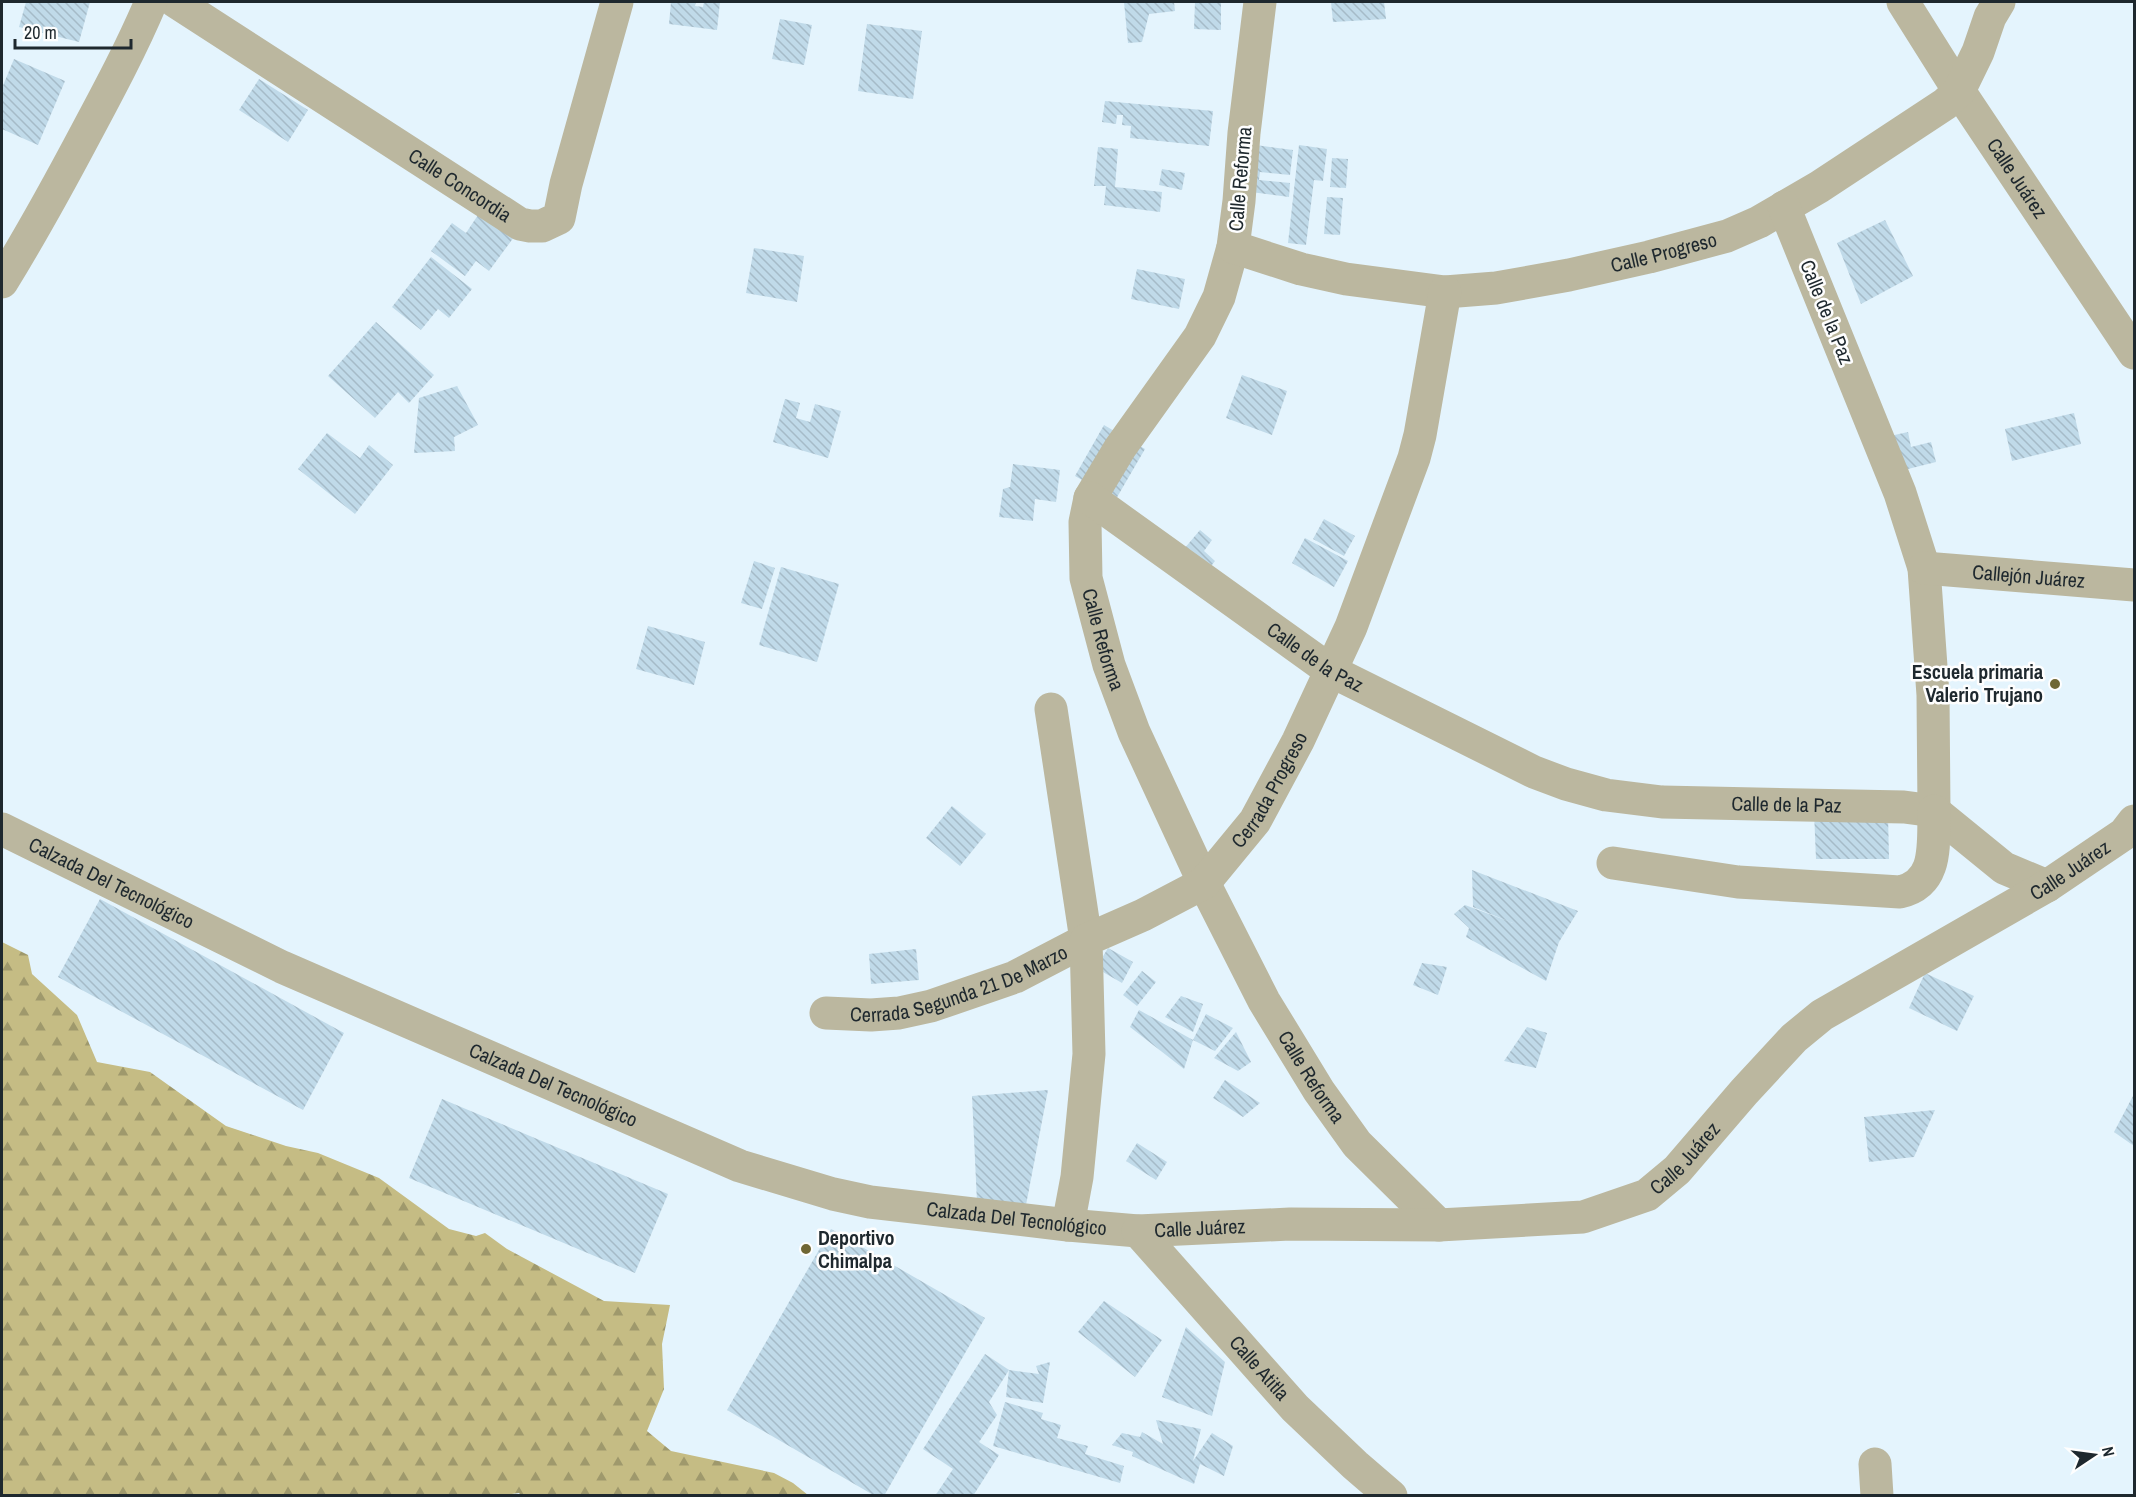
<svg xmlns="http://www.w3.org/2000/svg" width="2136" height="1497" viewBox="0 0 2136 1497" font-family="'Archivo Narrow',sans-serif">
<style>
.forest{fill:url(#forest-firs)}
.building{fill:url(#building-back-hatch)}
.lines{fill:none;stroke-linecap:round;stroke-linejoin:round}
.minor{stroke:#bbb79f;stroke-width:33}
.poi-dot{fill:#706734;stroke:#fefefe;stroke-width:2}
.labels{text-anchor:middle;stroke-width:5;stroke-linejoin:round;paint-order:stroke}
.street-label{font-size:20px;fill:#1e282e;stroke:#fefefe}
.poi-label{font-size:20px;font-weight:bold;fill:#1e282e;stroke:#fefefe;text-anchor:end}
</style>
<defs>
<pattern id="forest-firs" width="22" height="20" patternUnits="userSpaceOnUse" patternTransform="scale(1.5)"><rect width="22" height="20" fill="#c5bc84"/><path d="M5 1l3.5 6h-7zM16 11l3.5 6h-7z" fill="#9f996c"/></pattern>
<pattern id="building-back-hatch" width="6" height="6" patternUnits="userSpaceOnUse" patternTransform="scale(1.5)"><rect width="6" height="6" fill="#c0dae9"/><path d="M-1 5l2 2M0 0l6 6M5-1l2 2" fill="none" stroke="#a5bbc8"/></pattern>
</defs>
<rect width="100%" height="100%" fill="#e4f4fd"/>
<path class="forest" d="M2 942 28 955 32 974 77 1015 97 1062 150 1072 226 1126 286 1146 318 1153 379 1178 449 1229 476 1236 485 1233 507 1249 604 1301 670 1305 662 1344 664 1389 647 1431 671 1451 774 1473 793 1483 808 1495 522 1496 519 1493 495 1496 2 1495Z"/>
<g class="building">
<path d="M26 2H90L79 42 19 27Z"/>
<path d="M671 2H696L695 6 703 7 704 2H720L717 30 669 24Z"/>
<path d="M1124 2H1174L1175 11 1149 14 1142 42 1128 43Z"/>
<path d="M1195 2H1221V30L1194 29Z"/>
<path d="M1331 2H1384L1386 19 1333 22Z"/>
<path d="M780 19 812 25 804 65 772 59Z"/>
<path d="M867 24 922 31 913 99 858 91Z"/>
<path d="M14 59 65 81 38 145 2 129V88Z"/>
<path d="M259 79 308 110 288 142 239 110Z"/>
<path d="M1105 101 1213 111 1209 146 1130 138 1131 126 1122 125 1123 115H1117L1116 124 1102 122Z"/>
<path d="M1248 144 1293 150 1290 175 1260 172 1259 180 1290 183 1289 197 1243 191Z"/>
<path d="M1299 145 1327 149 1323 181 1314 180 1306 245 1288 243Z"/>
<path d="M1098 147 1118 149 1115 187 1162 192 1160 212 1104 205 1106 186H1094Z"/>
<path d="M1332 158 1348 159 1346 188 1330 187Z"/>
<path d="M1162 169 1185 173 1182 190 1159 185Z"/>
<path d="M1327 197 1343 198 1340 235 1324 234Z"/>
<path d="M480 212 514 237 489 271 476 261 465 276 431 251 452 223 466 233Z"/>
<path d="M1885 220 1913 276 1861 304 1837 243Z"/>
<path d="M754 248 804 256 797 302 746 293Z"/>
<path d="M431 257 472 289 449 318 438 309 421 330 392 307Z"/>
<path d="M1137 269 1185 279 1179 309 1131 299Z"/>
<path d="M376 322 434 375 409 403 398 392 375 418 328 376Z"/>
<path d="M1242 375 1287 391 1272 435 1226 418Z"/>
<path d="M457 386 478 425 454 437 455 451 414 453 419 398Z"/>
<path d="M785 399 800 403 796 418 810 422 815 404 841 411 828 458 773 442Z"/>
<path d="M2074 413 2081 444 2012 461 2005 429Z"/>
<path d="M1104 425 1145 449 1116 499 1075 476Z"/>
<path d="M1908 432 1911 447 1931 442 1936 462 1904 470 1881 438Z"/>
<path d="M327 433 360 458 369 445 393 465 355 514 298 469Z"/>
<path d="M1013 464 1060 470 1056 502 1035 499 1033 521 999 517 1003 489 1010 487Z"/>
<path d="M1324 519 1355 536 1344 556 1313 539Z"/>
<path d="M1200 530 1212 540 1204 551 1215 561 1208 570 1184 549Z"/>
<path d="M1305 538 1348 561 1334 587 1292 563Z"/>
<path d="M754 561 775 568 762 609 741 603Z"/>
<path d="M781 567 839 584 817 662 759 645Z"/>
<path d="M648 626 705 642 694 685 636 669Z"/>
<path d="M952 806 986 834 960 866 926 838Z"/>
<path d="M1814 811 1888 815 1889 859H1816Z"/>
<path d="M1472 870 1578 911 1559 942 1546 981 1466 937 1469 928 1454 914 1465 905 1513 923 1473 907Z"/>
<path d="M100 899 344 1033 303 1110 58 977Z"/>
<path d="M1108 948 1133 962 1122 983 1096 968Z"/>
<path d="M916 949 919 980 871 984 869 954Z"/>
<path d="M1422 963 1447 967 1438 995 1413 985Z"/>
<path d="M1142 971 1156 982 1137 1006 1123 995Z"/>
<path d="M1925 973 1974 996 1957 1031 1909 1008Z"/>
<path d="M1181 996 1203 1004 1193 1032 1165 1017Z"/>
<path d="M1139 1010 1193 1040 1184 1069 1130 1027Z"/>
<path d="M1206 1014 1233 1028 1215 1051 1193 1040Z"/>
<path d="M1527 1027 1547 1033 1536 1068 1504 1061Z"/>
<path d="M1236 1032 1251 1062 1238 1071 1214 1058Z"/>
<path d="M1225 1080 1260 1103 1243 1117 1213 1098Z"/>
<path d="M1048 1090 1026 1205 977 1202 972 1096Z"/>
<path d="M2134 1094V1146L2114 1132Z"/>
<path d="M442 1099 668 1194 635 1273 409 1178Z"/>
<path d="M1935 1110 1914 1157 1869 1162 1864 1117Z"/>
<path d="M1137 1143 1167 1162 1156 1180 1126 1161Z"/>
<path d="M831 1229 985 1318 884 1496H875L727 1410Z"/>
<path d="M1104 1301 1162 1340 1135 1377 1078 1332Z"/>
<path d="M1186 1327 1225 1362 1212 1416 1162 1397Z"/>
<path d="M985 1354 1009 1370 989 1402 997 1415 979 1442 999 1455 973 1496H935L953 1469 923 1449Z"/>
<path d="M1050 1362 1043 1403 1006 1397 1009 1370 1039 1374 1036 1366Z"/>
<path d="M1005 1402 1043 1413 1041 1419 1061 1425 1057 1438 1088 1446 1085 1454 1124 1466 1120 1483 993 1446Z"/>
<path d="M1156 1420 1201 1429 1193 1461 1212 1433 1233 1446 1224 1476 1200 1464 1194 1484 1132 1456 1133 1452 1112 1445 1122 1433 1140 1437 1142 1432 1163 1444Z"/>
</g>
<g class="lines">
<g class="minor">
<path id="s1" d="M176 2 520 224 530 226H542L559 218 566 184 617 2"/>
<path id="s2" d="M1260 2 1244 133 1239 201 1233 247 1219 297 1200 336 1120 448 1090 498 1085 522 1086 578 1109 665 1134 732 1204 883 1264 1001 1319 1091 1357 1144 1439 1225"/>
<path id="s3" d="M1903 2 1959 91 2134 353"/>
<path id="s4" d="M1233 247 1301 269 1346 279 1445 292 1496 288 1569 275 1649 257 1727 236 1759 222 1819 187 1945 104 1959 91 1978 52 1990 17 1999 2"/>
<path d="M2 282C32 233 59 184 86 133 109 90 132 47 151 2"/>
<path id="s5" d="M1090 498 1331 671 1534 772 1566 784 1606 795 1662 802 1904 807 1934 811 1933 695 1924 568 1900 493 1784 207"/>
<path id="s6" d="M1924 568 2134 585"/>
<path d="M1934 811 2004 868 2047 886"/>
<path id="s7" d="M2 829 282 967 740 1166 833 1194 870 1202 1068 1225 1138 1231 1290 1224 1439 1225 1583 1217 1647 1195 1677 1170 1744 1092 1794 1038 1822 1015 2047 886 2124 834 2134 821"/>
<path d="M1613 863 1738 882 1900 892C1939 883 1933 844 1934 811"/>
<path id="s8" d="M826 1013 871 1015 899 1013 931 1006 1015 977 1086 940 1051 709"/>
<path id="s9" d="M1068 1225 1077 1177 1089 1054 1086 940 1143 915 1204 883 1255 821 1298 741 1351 627 1414 458 1420 435 1445 292"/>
<path id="s10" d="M1138 1231 1295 1408 1355 1465 1391 1496"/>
<path d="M1875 1464 1877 1496"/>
</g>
</g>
<g class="poi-dot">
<circle cx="2055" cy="684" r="6"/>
<circle cx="806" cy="1249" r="6"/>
</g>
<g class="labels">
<g class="street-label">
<text dy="7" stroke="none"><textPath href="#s3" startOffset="210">Calle Juárez</textPath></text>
<text transform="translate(1240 179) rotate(-85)" y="7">Calle Reforma</text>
<text dy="7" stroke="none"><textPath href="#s1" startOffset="338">Calle Concordia</textPath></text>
<text dy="7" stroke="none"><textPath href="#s4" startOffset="440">Calle Progreso</textPath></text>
<text transform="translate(1827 312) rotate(68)" y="7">Calle de la Paz</text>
<text dy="7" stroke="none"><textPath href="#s6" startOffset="105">Callejón Juárez</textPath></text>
<text dy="7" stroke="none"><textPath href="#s2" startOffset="682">Calle Reforma</textPath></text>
<text dy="7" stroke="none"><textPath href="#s5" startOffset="276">Calle de la Paz</textPath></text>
<text dy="7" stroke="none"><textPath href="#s9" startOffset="532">Cerrada Progreso</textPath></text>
<text dy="7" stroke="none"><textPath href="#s5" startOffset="780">Calle de la Paz</textPath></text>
<text dy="7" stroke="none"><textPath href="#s7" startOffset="2268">Calle Juárez</textPath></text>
<text dy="7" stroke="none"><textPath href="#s7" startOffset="122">Calzada Del Tecnológico</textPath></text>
<text dy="7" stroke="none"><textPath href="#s8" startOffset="138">Cerrada Segunda 21 De Marzo</textPath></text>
<text dy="7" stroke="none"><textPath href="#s2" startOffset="1168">Calle Reforma</textPath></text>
<text dy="7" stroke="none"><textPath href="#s7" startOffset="608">Calzada Del Tecnológico</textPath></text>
<text dy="7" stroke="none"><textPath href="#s7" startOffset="1782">Calle Juárez</textPath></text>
<text dy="7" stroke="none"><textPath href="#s7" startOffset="1094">Calzada Del Tecnológico</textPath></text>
<text dy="7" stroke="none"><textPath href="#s7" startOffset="1278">Calle Juárez</textPath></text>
<text dy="7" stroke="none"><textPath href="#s10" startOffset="183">Calle Atitla</textPath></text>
</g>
<g class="poi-label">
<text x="2043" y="679">Escuela primaria<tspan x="2043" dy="23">Valerio Trujano</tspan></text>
<text x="818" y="1245" text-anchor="start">Deportivo<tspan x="818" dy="23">Chimalpa</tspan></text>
</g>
</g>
<rect width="2136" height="1497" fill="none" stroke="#1e282e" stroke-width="6"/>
<g transform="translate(2094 1455) rotate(77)" stroke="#fefefe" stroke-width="4.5" paint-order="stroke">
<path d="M0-4.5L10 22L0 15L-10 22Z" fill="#1e282e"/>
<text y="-9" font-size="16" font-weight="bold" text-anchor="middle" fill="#1e282e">N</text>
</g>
<path d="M15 39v9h116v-9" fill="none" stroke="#1e282e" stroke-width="3"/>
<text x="24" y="39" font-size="18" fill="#1e282e" stroke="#fefefe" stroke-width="4.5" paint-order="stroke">20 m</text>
</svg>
